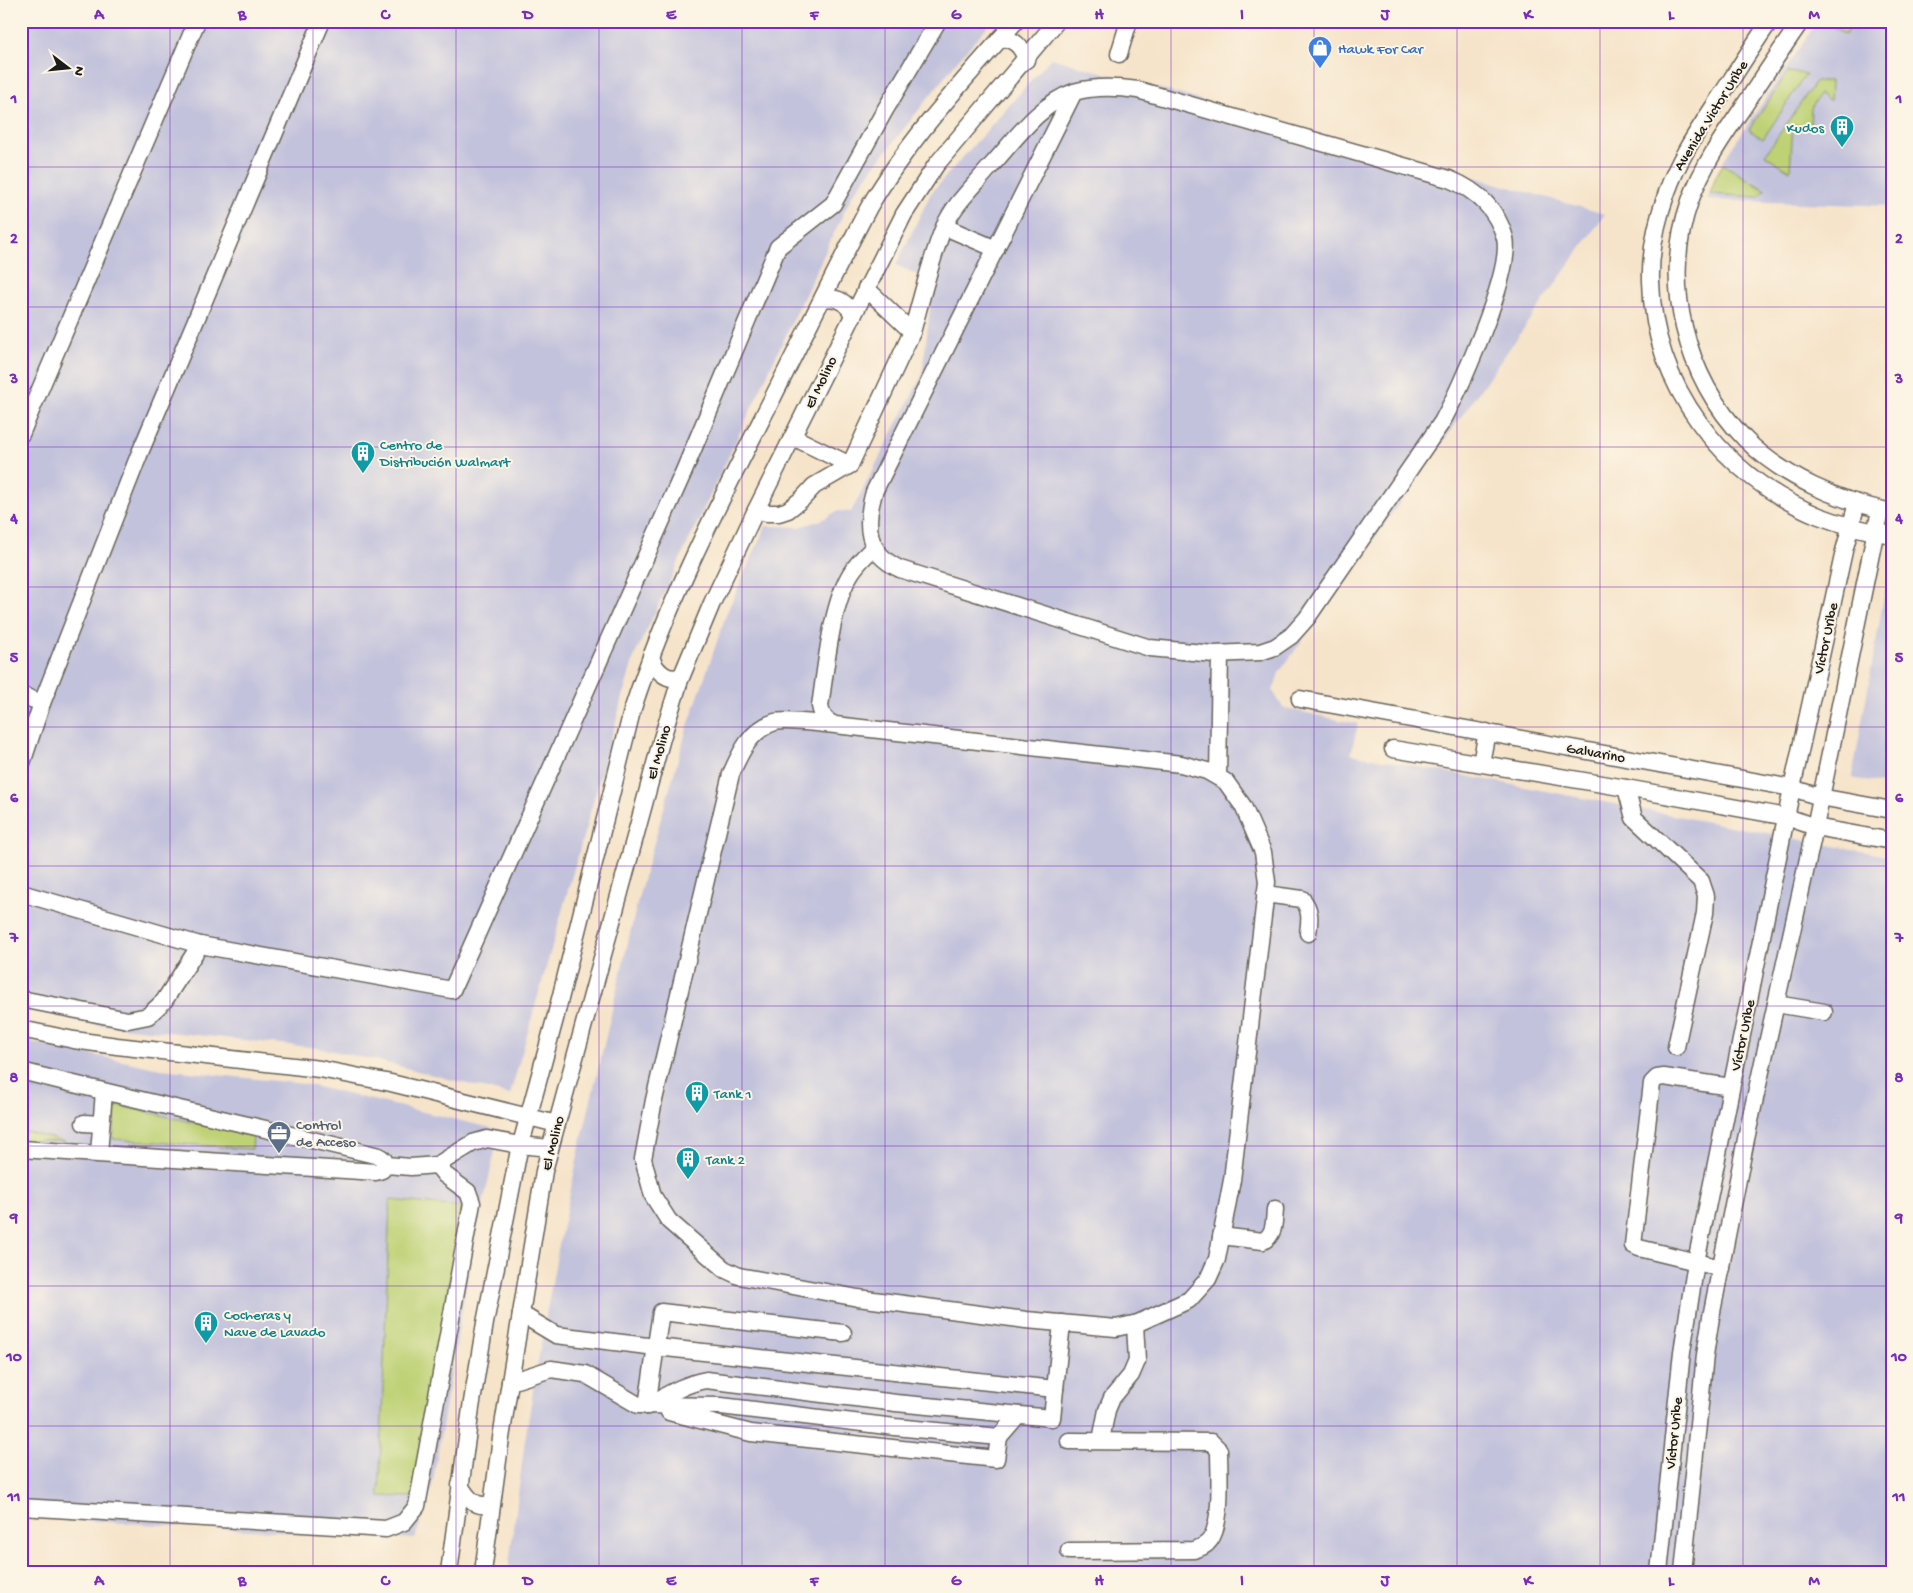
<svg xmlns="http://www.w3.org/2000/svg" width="1913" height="1593" viewBox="0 0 1913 1593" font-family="'Gochi Hand',sans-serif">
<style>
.industrial{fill:#c2c2dc}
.green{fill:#bed174;stroke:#6d7648}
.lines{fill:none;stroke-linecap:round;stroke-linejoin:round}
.minor-casing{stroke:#686259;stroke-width:19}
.minor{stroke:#fff;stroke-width:16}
.grid{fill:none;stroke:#7b2cbf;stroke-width:1;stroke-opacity:0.55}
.labels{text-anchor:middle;stroke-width:4;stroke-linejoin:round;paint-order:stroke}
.shop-label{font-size:15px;fill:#366cbe;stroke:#fcf5e5;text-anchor:start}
.street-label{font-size:15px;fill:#1c1c1c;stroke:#fcf5e5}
.culture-label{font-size:15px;fill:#0d838f;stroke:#fcf5e5;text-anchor:start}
.service-label{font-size:15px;fill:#4e5e75;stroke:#fcf5e5;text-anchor:start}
.neatline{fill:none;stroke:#7b2cbf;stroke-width:2}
.grid-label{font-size:16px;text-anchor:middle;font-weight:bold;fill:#7b2cbf}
</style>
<rect width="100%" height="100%" fill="#fcf5e5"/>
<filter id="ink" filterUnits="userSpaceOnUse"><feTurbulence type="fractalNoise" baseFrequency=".02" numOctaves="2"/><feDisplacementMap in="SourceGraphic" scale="10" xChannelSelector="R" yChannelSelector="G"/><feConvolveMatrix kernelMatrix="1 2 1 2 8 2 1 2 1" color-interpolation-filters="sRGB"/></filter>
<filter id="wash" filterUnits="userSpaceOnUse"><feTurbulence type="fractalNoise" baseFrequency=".0096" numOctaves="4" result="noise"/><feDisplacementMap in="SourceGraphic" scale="20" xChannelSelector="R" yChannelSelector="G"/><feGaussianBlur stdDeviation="1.12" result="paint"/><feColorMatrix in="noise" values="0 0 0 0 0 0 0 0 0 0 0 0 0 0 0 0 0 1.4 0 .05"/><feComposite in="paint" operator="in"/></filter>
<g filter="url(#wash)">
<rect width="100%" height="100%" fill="#f6e4ca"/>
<g class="industrial">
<path d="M21 21H992L957 61 852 195 634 657 510 1095 379 1061 318 1048 84 1023 21 1008Z"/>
<path d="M1818 21H1892V206L1707 200 1725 158Z"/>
<path d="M1051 58 1605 214 1279 673 1273 691 1283 708 1358 724 1351 754 1892 857V1572H508L525 1440 540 1349 558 1249 579 1151 640 891 686 732 727 612 766 526 800 527 824 519 837 511 851 512 922 376 933 282 896 265 931 193Z"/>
<path d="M1892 577V786L1852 778 1887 580Z"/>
<path d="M21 1040 161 1069 304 1084 500 1130 471 1255 432 1486 415 1539 21 1517Z"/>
</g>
<g class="green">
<path d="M1826 21H1853L1845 35Z"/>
<path d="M1788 72 1806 74 1763 139 1749 130Z"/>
<path d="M1816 81H1831L1830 101 1820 94 1811 108 1810 126 1793 125 1790 171 1765 155Z"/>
<path d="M1723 164 1765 190 1758 197 1710 194 1716 176Z"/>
<path d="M116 1105 253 1136 252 1149 113 1139Z"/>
<path d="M21 1130 66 1142 21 1140Z"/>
<path d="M390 1200 462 1207 412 1497 379 1496Z"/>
</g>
</g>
<g filter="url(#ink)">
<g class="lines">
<defs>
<g id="minor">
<path d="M1770 21C1751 48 1734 76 1716 103 1697 132 1678 160 1667 192 1657 220 1650 251 1651 281 1653 386 1723 477 1819 516 1842 525 1867 531 1892 535"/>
<path d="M1801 21C1781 50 1761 80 1742 109 1722 138 1702 167 1690 201 1661 283 1685 377 1745 439 1784 478 1839 501 1892 512"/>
<path d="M1001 38C1015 39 1022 47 1026 60"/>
<path d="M1119 54 1129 21"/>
<path d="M945 227 996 249"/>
<path d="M823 299C837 296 847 302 853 315"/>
<path d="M912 332C922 297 930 261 944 227 954 204 974 186 990 167 1014 141 1039 104 1074 92 1095 86 1116 87 1138 90L1449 179C1476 190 1497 209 1505 238 1513 272 1460 389 1442 422L1307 618 1291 636 1275 647 1260 652 1214 654 1150 648 900 569C865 553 865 524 874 492L1074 92"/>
<path d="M21 434 197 21"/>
<path d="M793 437 850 465"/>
<path d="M756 510 767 513H779L788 510 802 499 814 486 850 465 912 332 866 288"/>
<path d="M651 656C654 669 667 683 681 676"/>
<path d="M21 695 42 703"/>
<path d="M1300 699 1792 788 1820 797 1892 810"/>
<path d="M835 725C822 724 785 719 775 722 751 729 740 753 731 774L654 1100 643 1159 653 1196 669 1221 724 1269 739 1276 858 1298 1026 1320 1116 1328 1138 1323 1189 1300 1208 1279 1217 1259 1232 1180 1267 882 1263 852 1243 806 1226 782 1207 771 1181 764 835 725C825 721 822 716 820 706 826 668 831 605 851 573 857 563 866 555 874 547"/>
<path d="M1393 749 1626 788 1787 817 1815 827 1892 841"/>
<path d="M1481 763 1487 732"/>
<path d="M21 766 42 703 139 455 322 21"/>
<path d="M1218 777 1220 654"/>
<path d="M1626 788 1634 818 1701 881 1706 896 1705 913 1676 1047"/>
<path d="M21 893 200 945 452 990 684 471 778 247 833 204 885 110 938 21"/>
<path d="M1265 894 1302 899C1311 909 1310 920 1308 933"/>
<path d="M21 999 128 1020 148 1016 164 1001 200 945"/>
<path d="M1776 1004 1824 1012"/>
<path d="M21 1029 74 1040 117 1046 320 1069 391 1083 557 1124"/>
<path d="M21 1071C140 1101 260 1127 379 1156L384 1160 386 1165"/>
<path d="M84 1123 101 1124"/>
<path d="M21 1149 376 1172 382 1170 386 1165 411 1167 437 1165 473 1143 487 1139 520 1145 550 1148"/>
<path d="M99 1153 104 1092"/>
<path d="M1221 1236 1263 1241C1275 1235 1274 1221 1275 1209"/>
<path d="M1721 1268 1639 1248 1633 1245 1652 1083 1657 1078 1664 1077 1731 1087"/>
<path d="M521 1314 556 1335 656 1347 1055 1389"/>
<path d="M510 1382 551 1369 585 1374 638 1405 721 1406 895 1427 999 1437 1018 1415"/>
<path d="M647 1406C667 1395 684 1384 706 1380L896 1403 1052 1418 1062 1323"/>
<path d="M647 1406 661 1312 843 1333"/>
<path d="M669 1412 751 1433 996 1459 999 1437"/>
<path d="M1101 1440 1107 1410 1112 1398 1131 1375 1137 1361 1135 1324"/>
<path d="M1069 1441 1211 1442 1219 1450C1219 1473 1223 1522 1210 1540 1206 1546 1200 1548 1194 1550L1069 1551"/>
<path d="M460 1485C466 1496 478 1512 492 1502"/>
<path d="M21 1507 386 1529 404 1522 417 1506 472 1203 468 1192 445 1175 437 1165"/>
<path d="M449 1572 471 1408 485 1323 518 1155 555 1019 632 711C666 605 718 505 768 407 802 340 834 273 869 207 909 139 964 80 1016 21"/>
<path d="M483 1572 501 1438 544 1171 662 738 680 680 712 603 756 510 904 214 936 165 1057 21"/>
<path d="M1659 1572 1682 1352 1696 1262 1792 788 1844 551 1857 503"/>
<path d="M1683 1572 1705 1355 1711 1317 1746 1139 1815 827 1880 510"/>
</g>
</defs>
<use href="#minor" class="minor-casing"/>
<use href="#minor" class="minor"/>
</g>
</g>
<path class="grid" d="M170 21V1572M313 21V1572M456 21V1572M599 21V1572M742 21V1572M885 21V1572M1028 21V1572M1171 21V1572M1314 21V1572M1457 21V1572M1600 21V1572M1743 21V1572M21 167H1892M21 307H1892M21 447H1892M21 587H1892M21 727H1892M21 866H1892M21 1006H1892M21 1146H1892M21 1286H1892M21 1426H1892"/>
<defs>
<symbol id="shop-pin" viewBox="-11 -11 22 30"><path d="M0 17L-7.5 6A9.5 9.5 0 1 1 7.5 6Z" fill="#3f7fe0" stroke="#fcf5e5"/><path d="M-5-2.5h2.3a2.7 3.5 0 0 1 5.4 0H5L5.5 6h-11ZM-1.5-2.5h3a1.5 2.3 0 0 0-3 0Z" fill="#fff"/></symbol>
<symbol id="building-pin" viewBox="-11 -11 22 30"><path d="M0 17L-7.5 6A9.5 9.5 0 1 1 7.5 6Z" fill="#0f9aa8" stroke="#fcf5e5"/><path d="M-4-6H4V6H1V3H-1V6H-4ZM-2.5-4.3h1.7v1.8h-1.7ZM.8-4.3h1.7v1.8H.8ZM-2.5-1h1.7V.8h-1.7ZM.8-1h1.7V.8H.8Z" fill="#fff"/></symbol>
<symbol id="office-pin" viewBox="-11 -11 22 30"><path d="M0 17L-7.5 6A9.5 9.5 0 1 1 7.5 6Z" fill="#5c6f8a" stroke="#fcf5e5"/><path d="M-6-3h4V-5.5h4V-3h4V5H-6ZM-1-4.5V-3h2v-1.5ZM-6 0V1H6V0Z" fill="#fff"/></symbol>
</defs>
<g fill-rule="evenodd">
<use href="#shop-pin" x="1306" y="34" width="28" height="38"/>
<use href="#building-pin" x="1828" y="113" width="28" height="38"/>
<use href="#building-pin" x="349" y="439" width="28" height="38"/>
<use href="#building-pin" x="683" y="1079" width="28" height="38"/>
<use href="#office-pin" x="265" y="1119" width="28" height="38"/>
<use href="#building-pin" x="674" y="1145" width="28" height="38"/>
<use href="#building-pin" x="192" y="1309" width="28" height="38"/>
</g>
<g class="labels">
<g class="shop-label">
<text x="1338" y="53">Hawk For Car</text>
</g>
<g class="street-label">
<text transform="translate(1710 115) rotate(-58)" y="5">Avenida Victor Uribe</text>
<text transform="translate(820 382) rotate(-64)" y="5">El Molino</text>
<text transform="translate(1825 638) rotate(-78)" y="5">Víctor Uribe</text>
<text transform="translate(658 752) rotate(-74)" y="5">El Molino</text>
<text transform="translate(1596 752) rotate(10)" y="5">Galvarino</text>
<text transform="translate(1742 1035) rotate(-78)" y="5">Víctor Uribe</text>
<text transform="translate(552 1143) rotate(-76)" y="5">El Molino</text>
<text transform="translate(1673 1433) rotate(-84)" y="5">Víctor Uribe</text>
</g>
<g class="culture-label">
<text x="1824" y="132" text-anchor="end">Kudos</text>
<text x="380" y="449">Centro de<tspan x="380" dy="17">Distribución Walmart</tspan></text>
<text x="714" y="1098">Tank 1</text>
<text x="706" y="1164">Tank 2</text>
<text x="224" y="1319">Cocheras y<tspan x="224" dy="17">Nave de Lavado</tspan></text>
</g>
<g class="service-label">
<text x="296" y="1129">Control<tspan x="296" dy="17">de Acceso</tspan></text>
</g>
</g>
<rect width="1913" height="1593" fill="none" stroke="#fcf5e5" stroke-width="55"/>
<g transform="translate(68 68) rotate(106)" stroke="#fcf5e5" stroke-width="4" paint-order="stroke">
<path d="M0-4L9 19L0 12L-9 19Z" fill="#1c1c1c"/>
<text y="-8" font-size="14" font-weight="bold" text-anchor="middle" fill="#1c1c1c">N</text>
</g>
<rect x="28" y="28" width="1858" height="1538" class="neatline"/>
<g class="grid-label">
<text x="99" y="19">A</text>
<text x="242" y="19">B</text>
<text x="385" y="19">C</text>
<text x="528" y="19">D</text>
<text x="671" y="19">E</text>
<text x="814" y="19">F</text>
<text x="956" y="19">G</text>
<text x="1099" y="19">H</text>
<text x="1242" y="19">I</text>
<text x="1385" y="19">J</text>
<text x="1528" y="19">K</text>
<text x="1671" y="19">L</text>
<text x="1814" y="19">M</text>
<text x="14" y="103">1</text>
<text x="1899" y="103">1</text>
<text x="14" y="243">2</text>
<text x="1899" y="243">2</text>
<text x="14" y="383">3</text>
<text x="1899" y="383">3</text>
<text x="14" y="523">4</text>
<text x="1899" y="523">4</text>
<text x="14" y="662">5</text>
<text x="1899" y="662">5</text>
<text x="14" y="802">6</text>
<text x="1899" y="802">6</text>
<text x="14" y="942">7</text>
<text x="1899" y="942">7</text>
<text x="14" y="1082">8</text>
<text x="1899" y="1082">8</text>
<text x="14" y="1222">9</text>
<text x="1899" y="1222">9</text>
<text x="14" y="1361">10</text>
<text x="1899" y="1361">10</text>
<text x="14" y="1501">11</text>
<text x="1899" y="1501">11</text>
<text x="99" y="1585">A</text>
<text x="242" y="1585">B</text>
<text x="385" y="1585">C</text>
<text x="528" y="1585">D</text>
<text x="671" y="1585">E</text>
<text x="814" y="1585">F</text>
<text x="956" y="1585">G</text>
<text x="1099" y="1585">H</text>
<text x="1242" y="1585">I</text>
<text x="1385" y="1585">J</text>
<text x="1528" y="1585">K</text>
<text x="1671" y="1585">L</text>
<text x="1814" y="1585">M</text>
</g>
</svg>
